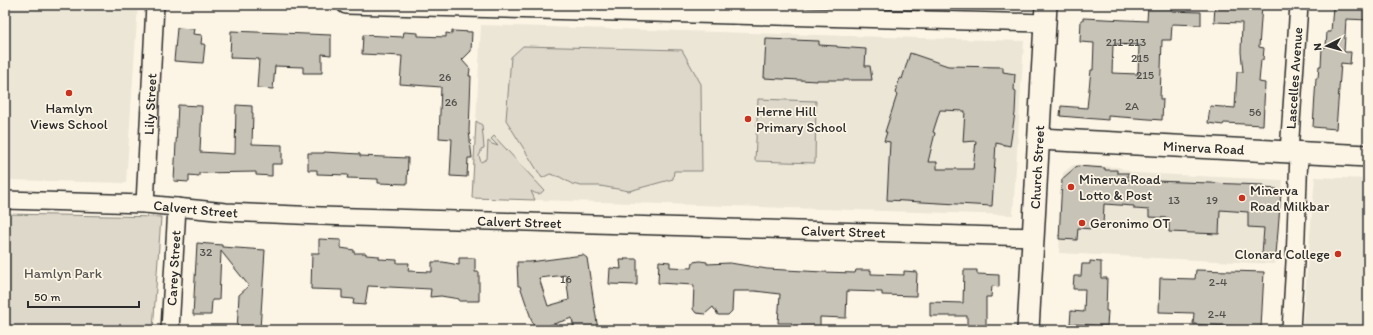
<svg xmlns="http://www.w3.org/2000/svg" width="1373" height="335" viewBox="0 0 1373 335" font-family="Itim,sans-serif">
<style>
.built{fill:#ece6d7}
.green{fill:#ded8ca;stroke:#84827a}
.building{fill:#c8c3b7;stroke:#2b2b2b;fill-rule:evenodd}
.lines{fill:none;stroke-linecap:round;stroke-linejoin:round}
.minor-casing{stroke:#2b2b2b;stroke-width:20}
.tertiary-casing{stroke:#2b2b2b;stroke-width:24}
.minor{stroke:#fcf5e5;stroke-width:17}
.tertiary{stroke:#fcf5e5;stroke-width:21}
.poi-dot{fill:#c8321e;stroke:#fcf5e5;stroke-width:1.5}
.labels{text-anchor:middle;stroke-width:3.5;stroke-linejoin:round;paint-order:stroke}
.number-label{font-size:12px;fill:#52514e}
.street-label{font-size:14px;fill:#2b2b2b;stroke:#fcf5e5}
.poi-label{font-size:14px;fill:#2b2b2b;stroke:#fcf5e5;text-anchor:start}
.park-label{font-size:14px;fill:#585653;stroke:#fcf5e5}
</style>
<rect width="100%" height="100%" fill="#fcf5e5"/>
<filter id="ink" filterUnits="userSpaceOnUse"><feTurbulence type="fractalNoise" baseFrequency=".025" numOctaves="2"/><feDisplacementMap in="SourceGraphic" scale="8" xChannelSelector="R" yChannelSelector="G"/><feConvolveMatrix kernelMatrix="1 2 1 2 8 2 1 2 1" color-interpolation-filters="sRGB"/></filter>
<g filter="url(#ink)">
<g class="built">
<path d="M5 5H138L126 183 5 180Z"/>
<path d="M481 25 1024 41 1013 215 472 198Z"/>
<path d="M1073 165 1118 167 1134 173 1283 180 1275 264 1059 253 1063 173Z"/>
<path d="M1315 177 1368 179V330H1302Z"/>
<path d="M1055 326 1127 330H1055Z"/>
</g>
<g class="green">
<path d="M523 46 682 50 701 84 702 171H674L673 179 629 191 600 186H581L572 184 560 177 550 174 542 178 506 120 511 57Z"/>
<path d="M758 99 816 101 815 163 755 161Z"/>
<path d="M476 121 482 125 484 148 481 149V152L479 156 481 162 487 159 488 141 492 144 498 146 491 139 494 136 544 190C540 196 536 194 531 191L535 200 472 198Z"/>
<path d="M5 214 161 217 153 330H5Z"/>
</g>
<g class="building">
<path d="M1148 5H1172V11L1201 12V25L1172 24 1171 40H1162L1160 99H1163L1162 120 1108 116V120L1060 116 1061 106 1087 108 1091 70H1093L1094 43 1080 42 1081 20H1083V18L1147 21ZM1113 44 1139 45 1138 74 1112 73Z"/>
<path d="M1215 5H1262L1259 47 1264 48 1263 60H1261L1259 82 1265 83 1263 125 1224 123 1223 125 1208 123 1210 106 1235 108 1237 72H1243L1241 52 1242 23 1214 22Z"/>
<path d="M1334 5H1368V20L1346 19 1344 52H1351L1350 64 1341 63 1336 129 1313 127 1316 78H1318L1319 66H1321L1322 47H1326L1327 32H1331L1333 6Z"/>
<path d="M177 28 194 29 193 34 202 35 201 44H205L203 63 174 61Z"/>
<path d="M231 31 331 35V55L322 54V73H303V67L275 66 273 89 257 88 259 59 230 58Z"/>
<path d="M452 31 472 32 471 51 462 60 470 69 469 76H471L469 131 472 158H468L467 177 450 176 452 139 439 138 441 87 400 84 402 56 362 54 363 35 403 37 404 32 418 33V36L446 37V33L452 34Z"/>
<path d="M766 39 819 41V45L837 46V47L866 49 865 66H870L872 80H817V81L764 78Z"/>
<path d="M910 53 948 66 1003 67V72L1015 74 1014 90 1016 91 1015 113 1010 146 996 143 992 206 887 200 890 142 884 141 887 132H885L897 95 895 93 900 78 902 79ZM940 110 965 111 963 142 976 141 973 169H937V162H928L935 133 933 132Z"/>
<path d="M178 105 202 106 200 152 235 154 236 105 252 106V113H253L252 144 282 145V164H272V176L256 175V172L199 173V176L189 175V182L174 181Z"/>
<path d="M324 152 360 154V156L408 158 407 184 378 183V179L347 178 348 175 317 174V170H308V153H324Z"/>
<path d="M1077 166 1105 168V170H1117V173H1128V180L1263 185V188L1277 189 1281 193 1276 255 1262 254 1264 228 1248 227V212L1220 210 1219 234 1169 232V218L1149 217V210L1134 209V206L1104 204 1103 225H1093V229L1078 228 1077 240 1059 239 1062 179Z"/>
<path d="M319 239 341 240V248L354 250V253H366V255L379 256V259L397 260V263H409L408 271 432 272V262H443L459 265V258H475V272H479V301H459V299L441 296 430 297 431 289 368 286 365 305 353 304 354 299 342 298V290L311 289 312 253H319Z"/>
<path d="M197 243 222 245V247L265 250 260 330H237L239 295 249 286 221 251 219 300H212L211 315H193Z"/>
<path d="M583 255 587 258 598 330H574L572 318 535 330 520 286H518L517 262H530ZM566 275 569 300 548 306 539 278Z"/>
<path d="M624 259H637V285L609 284 610 268 621 269 620 260H625Z"/>
<path d="M659 261 670 262V267L692 268 693 262 700 261 707 262V264L730 263 767 269 823 272 855 273 856 270H871V274L904 275V271L917 272 916 296 882 295V292L847 291 846 318 820 317V330H791L792 323H778L780 294 755 291H733L732 311 728 315H718L713 307 705 314 696 313 693 309 694 285 658 283Z"/>
<path d="M1090 261 1101 262V278H1107L1106 311H1108L1107 326 1070 324 1071 311 1084 312 1085 289H1073L1074 276H1081L1082 264H1090Z"/>
<path d="M964 270H977V274L999 275V287L992 286 991 297H986V330H967V316H930V302L963 303Z"/>
<path d="M1196 270 1264 272 1261 328 1193 324 1194 313 1159 312 1160 278 1195 279Z"/>
</g>
<g class="lines">
<defs>
<g id="minor">
<path d="M346 5 1045 23"/>
<path id="s1" d="M1289 152 1299 5"/>
<path id="s2" d="M5 200 145 204 226 212 321 216 1034 237"/>
<path id="s3" d="M145 204 155 5"/>
<path id="s4" d="M170 330 177 207"/>
<path d="M1291 330 1295 262 1299 153"/>
</g>
<g id="tertiary">
<path id="s5" d="M1039 139 1368 156"/>
<path id="s6" d="M1028 330 1046 5"/>
</g>
</defs>
<use href="#minor" class="minor-casing"/>
<use href="#tertiary" class="tertiary-casing"/>
<use href="#minor" class="minor"/>
<use href="#tertiary" class="tertiary"/>
</g>
</g>
<g class="poi-dot">
<circle cx="69" cy="93" r="4"/>
<circle cx="748" cy="119" r="4"/>
<circle cx="1071" cy="187" r="4"/>
<circle cx="1242" cy="198" r="4"/>
<circle cx="1082" cy="223" r="4"/>
<circle cx="1338" cy="254" r="4"/>
</g>
<g class="labels">
<g class="number-label">
<text x="1126" y="46">211-213</text>
<text x="1140" y="62">215</text>
<text x="1145" y="79">215</text>
<text x="445" y="81">26</text>
<text x="451" y="106">26</text>
<text x="1132" y="110">2A</text>
<text x="1255" y="116">56</text>
<text x="1174" y="204">13</text>
<text x="1212" y="204">19</text>
<text x="206" y="256">32</text>
<text x="566" y="283">16</text>
<text x="1218" y="286">2-4</text>
<text x="1217" y="318">2-4</text>
</g>
<g class="street-label">
<text dy="5" stroke="none"><textPath href="#s1" startOffset="74">Lascelles Avenue</textPath></text>
<text dy="5" stroke="none"><textPath href="#s3" startOffset="100">Lily Street</textPath></text>
<text dy="5" stroke="none"><textPath href="#s5" startOffset="165">Minerva Road</textPath></text>
<text dy="5" stroke="none"><textPath href="#s6" startOffset="163">Church Street</textPath></text>
<text dy="5" stroke="none"><textPath href="#s2" startOffset="191">Calvert Street</textPath></text>
<text dy="5" stroke="none"><textPath href="#s2" startOffset="515">Calvert Street</textPath></text>
<text dy="5" stroke="none"><textPath href="#s2" startOffset="839">Calvert Street</textPath></text>
<text dy="5" stroke="none"><textPath href="#s4" startOffset="62">Carey Street</textPath></text>
</g>
<g class="poi-label">
<text x="69" y="113" text-anchor="middle">Hamlyn<tspan x="69" dy="16">Views School</tspan></text>
<text x="756" y="116">Herne Hill<tspan x="756" dy="16">Primary School</tspan></text>
<text x="1079" y="184">Minerva Road<tspan x="1079" dy="16">Lotto &amp; Post</tspan></text>
<text x="1250" y="195">Minerva<tspan x="1250" dy="16">Road Milkbar</tspan></text>
<text x="1090" y="228">Geronimo OT</text>
<text x="1330" y="259" text-anchor="end">Clonard College</text>
</g>
<g class="park-label">
<text x="63" y="278">Hamlyn Park</text>
</g>
</g>
<rect width="1373" height="335" fill="none" stroke="#fcf5e5" stroke-width="20"/>
<rect x="10" y="10" width="1353" height="315" fill="none" stroke="#2b2b2b" stroke-width="1.5" filter="url(#ink)"/>
<g transform="translate(1327 46) rotate(264)" stroke="#fcf5e5" stroke-width="3" paint-order="stroke">
<path d="M0-3L7 15L0 10L-7 15Z" fill="#2b2b2b"/>
<text y="-6" font-size="11" font-weight="bold" text-anchor="middle" fill="#2b2b2b">N</text>
</g>
<path d="M28 301v6h111v-6" fill="none" stroke="#2b2b2b" stroke-width="2"/>
<text x="34" y="301" font-size="12" fill="#2b2b2b" stroke="#fcf5e5" stroke-width="3" paint-order="stroke">50 m</text>
</svg>
